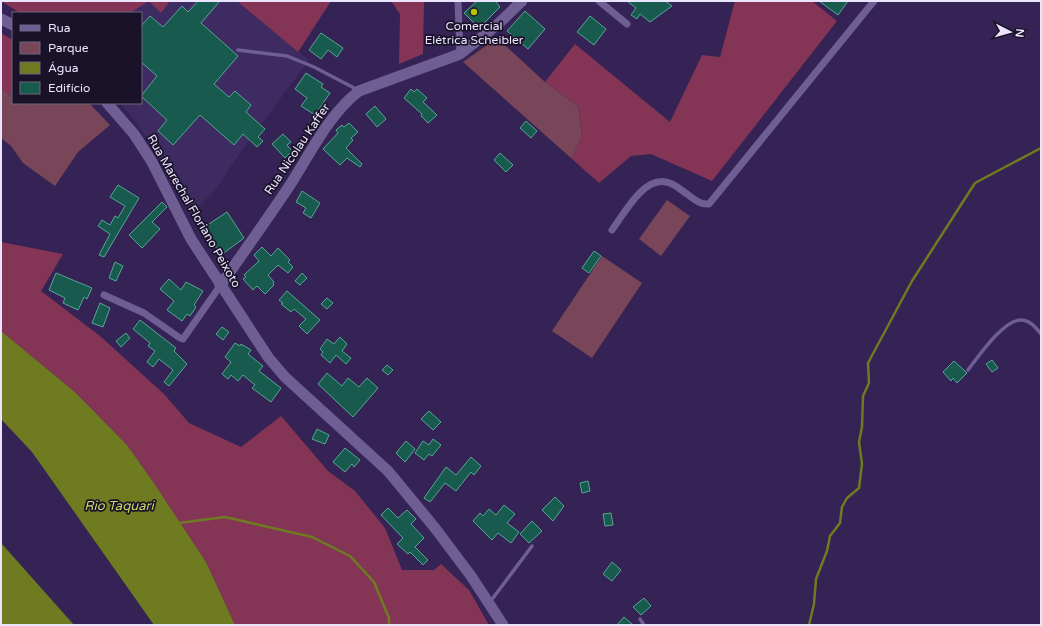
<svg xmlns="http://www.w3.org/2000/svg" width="1042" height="626" viewBox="0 0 1042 626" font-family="'Varela Round',sans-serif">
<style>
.built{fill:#3e2b62}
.green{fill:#784658}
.forest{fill:#843555}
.water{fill:#6f7b20}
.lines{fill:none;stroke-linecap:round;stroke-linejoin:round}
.stream{stroke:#6f7b20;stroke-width:2.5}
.building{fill:#185a4d;stroke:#55a795}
.service{stroke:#6e5e94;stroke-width:3.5}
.minor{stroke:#6e5e94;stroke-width:7}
.secondary{stroke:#6e5e94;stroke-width:11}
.poi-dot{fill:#b0c500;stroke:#191228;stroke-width:1.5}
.labels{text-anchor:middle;stroke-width:3.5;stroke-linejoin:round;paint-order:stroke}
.poi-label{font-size:12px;fill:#eae4fd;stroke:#191228}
.street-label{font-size:12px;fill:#eae4fd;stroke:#191228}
.water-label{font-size:13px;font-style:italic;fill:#c8da65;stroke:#191228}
</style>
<rect width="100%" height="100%" fill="#342354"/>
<path class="built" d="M149 1 161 13 170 1H237L309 60 235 160 215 190 192 213 138 124 120 103H141V13H130Z"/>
<g class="green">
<path d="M497 38 545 82 578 106 582 136 572 159 463 62Z"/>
<path d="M1 89 13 96V103H27L30 105 32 103H89L110 125 78 152 55 186 23 163 11 146 1 138Z"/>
<path d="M667 200 690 216 661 256 639 239Z"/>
<path d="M602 256 642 283 592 358 552 331Z"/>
</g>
<g class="forest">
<path d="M1 1H170L161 13 149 1 130 13H20Z"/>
<path d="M237 1H331L298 52Z"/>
<path d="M391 1H424L423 54 399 64 400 14Z"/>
<path d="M735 1H812L837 21 712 181 651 154 631 156 599 183 572 159 582 136 578 106 545 82 575 44 670 122 702 55 720 57Z"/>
<path d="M1 33 13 40V96L1 89Z"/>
<path d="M1 242 63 254 41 291 100 336 164 394 189 423 241 447 281 416 328 471 355 491 385 528 402 570H434L441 564 469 590 489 625H235L206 562 154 483 127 445 75 392 1 331Z"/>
</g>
<g class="water">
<path d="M1 331 75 392 127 445 154 483 206 562 235 625H154L32 452 1 419Z"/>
<path d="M1 540 2 544 74 625H1Z"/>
</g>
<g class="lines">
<g class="stream">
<path d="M179 523 225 517 312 537 350 556 374 582 389 618V625"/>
<path d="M809 625 814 604 816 579 827 551 830 536 840 523 842 507 847 498 859 488 862 464 859 442 862 427 863 396 869 383 868 363 912 281 975 183 1041 148"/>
</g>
</g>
<g class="building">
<path d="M198 1H220L201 23 238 56 214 84 229 97 235 91 251 105 246 112 265 129 258 137 263 141 257 147 243 134 234 145 200 115 173 145 158 131 167 120 141 96 157 76 141 62V26L150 16 163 27 182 6 188 12Z"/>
<path d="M477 1H495L500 7 479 28 464 13Z"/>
<path d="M627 1H665L672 6 650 22 640 14 637 19 631 15 636 8Z"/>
<path d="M819 1H848L838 15Z"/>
<path d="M525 11 545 29 528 49 507 31Z"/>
<path d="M590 16 606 29 594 45 577 32Z"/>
<path d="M321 33 343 48 337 57 328 50 321 59 309 50Z"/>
<path d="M306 73 323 84 321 87 330 93 315 115 301 106 307 98 295 89Z"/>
<path d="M411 89 414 92 417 89 427 98 423 102 437 115 428 123 421 116 422 114 404 98Z"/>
<path d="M375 106 386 119 377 127 366 114Z"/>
<path d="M526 121 537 131 531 138 520 128Z"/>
<path d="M349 123 358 132 351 138 353 140 346 148 362 164 360 167 347 158 340 165 323 149 338 133 336 130 342 125 344 127Z"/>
<path d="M283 134 291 142 287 145 292 151 285 158 272 144Z"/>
<path d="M500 153 513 165 506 172 494 160Z"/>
<path d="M118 185 139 198 104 257 99 255 110 234 98 226 102 220 110 225 115 216 118 218 125 206 110 197Z"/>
<path d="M302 191 320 203 311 218 303 213 306 208 296 202Z"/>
<path d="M162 202 167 207 152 222 160 229 142 248 129 235Z"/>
<path d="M227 212 244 238 221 255 203 228Z"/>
<path d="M262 247 271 256 278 248 290 260 288 262 293 267 288 273 278 265 268 275 274 282 273 284 274 285 265 294 257 286 253 290 243 279 246 277 244 275 259 261 254 255Z"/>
<path d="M594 251 601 256 589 273 582 268Z"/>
<path d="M115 262 123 266 116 281 109 278Z"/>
<path d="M56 273 92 288 87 299 84 297 78 310 63 303 65 298 49 290Z"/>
<path d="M302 273 307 278 300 285 295 281Z"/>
<path d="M169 279 181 290 186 282 203 291 194 305 196 307 190 316 187 314 182 321 167 310 174 301 160 289Z"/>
<path d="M287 291 320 320 307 334 299 326 306 319 294 309 291 312 281 304 283 303 279 300Z"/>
<path d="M327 298 333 303 327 309 321 304Z"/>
<path d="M100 303 110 308 103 327 92 323Z"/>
<path d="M140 320 176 348 174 351 187 364 169 386 164 382 173 370 159 359 153 367 147 362 155 351 148 346 150 343 133 329Z"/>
<path d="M222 327 229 332 223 340 216 334Z"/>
<path d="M126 333 130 338 121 347 116 341Z"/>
<path d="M340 337 347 344 342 351 351 358 346 364 336 355 330 363 321 355 323 352 320 349 327 339 334 344Z"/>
<path d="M235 343 240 346 241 344 251 350 248 354 263 366 259 371 281 388 271 402 252 388 255 385 243 375 238 381 231 375 228 379 222 374 231 362 225 357Z"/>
<path d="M992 360 998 368 992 372 986 364Z"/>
<path d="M954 361 967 373 957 383 953 378 951 381 943 372Z"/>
<path d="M387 365 393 370 388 375 382 370Z"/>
<path d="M327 373 342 386 348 378 359 387 367 378 378 388 353 417 318 384Z"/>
<path d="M429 411 441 422 433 430 421 419Z"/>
<path d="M317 429 329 435 325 444 312 439Z"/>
<path d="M433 439 441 445 432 456 429 454 424 460 415 453 423 441 429 445Z"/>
<path d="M406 441 415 449 405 462 396 453Z"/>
<path d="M345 448 360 460 354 467 352 464 345 472 333 462Z"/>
<path d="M471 457 481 466 474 475 471 472 456 491 445 483 430 502 424 498 446 467 456 475Z"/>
<path d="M588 481 590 491 582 493 580 483Z"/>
<path d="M555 497 564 506 553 521 542 510Z"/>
<path d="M504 505 515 514 507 523 519 532 511 543 498 533 492 540 473 521 480 513 483 516 489 509 496 515Z"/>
<path d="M388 508 398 518 407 510 416 519 411 524 424 538 415 547 428 560 423 565 410 552 408 554 397 544 403 538 381 515Z"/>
<path d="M611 513 613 525 605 526 603 514Z"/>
<path d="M532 521 542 531 529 543 520 534Z"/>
<path d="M612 562 621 570 612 581 603 574Z"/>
<path d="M644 598 651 606 641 615 633 607Z"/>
<path d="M624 617 633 625H617Z"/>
</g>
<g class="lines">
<g class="service">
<path d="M238 50 287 56 314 67 358 90"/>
<path d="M968 370C978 357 1004 319 1021 320 1030 320 1036 328 1041 334"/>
<path d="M490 602 532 546"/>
<path d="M640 619 644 625"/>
</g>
<g class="minor">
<path d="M458 1 460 54"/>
<path d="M599 1 627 24"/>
<path d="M612 230C624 214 643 177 666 182 674 183 681 190 687 194 694 199 700 205 709 204L874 1"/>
<path d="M104 295 144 313 180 338 183 339 220 286"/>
</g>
<g class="secondary">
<path d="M1 19 13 25"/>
<path d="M107 103 134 134 152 162 191 239 268 357 285 377 388 471 435 528 471 576 503 625"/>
<path d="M220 286C243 253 266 221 288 188 310 155 327 116 359 91L460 54 497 25 522 1"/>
</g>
</g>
<circle class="poi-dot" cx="474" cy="12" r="4"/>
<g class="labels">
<g class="poi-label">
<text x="474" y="30">Comercial<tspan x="474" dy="14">Elétrica Scheibler</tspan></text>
</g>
<g class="street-label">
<text transform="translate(297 149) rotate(-56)" y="4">Rua Nicolau Kaffer</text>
<text transform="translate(194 211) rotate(60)" y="4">Rua Marechal Floriano Peixoto</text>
</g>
<g class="water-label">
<text x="119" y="510">Rio Taquari</text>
</g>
</g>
<rect width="1042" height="626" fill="none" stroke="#eae4fd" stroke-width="4"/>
<rect x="12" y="12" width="130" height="92" fill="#191228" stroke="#6d667d"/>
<rect x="20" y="25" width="20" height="6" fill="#6e5e94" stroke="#6d667d"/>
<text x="48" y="32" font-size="12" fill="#eae4fd">Rua</text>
<rect x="20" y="42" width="20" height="12" fill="#784658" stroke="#6d667d"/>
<text x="48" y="52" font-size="12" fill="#eae4fd">Parque</text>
<rect x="20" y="62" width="20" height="12" fill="#6f7b20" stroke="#6d667d"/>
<text x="48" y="72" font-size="12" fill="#eae4fd">Água</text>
<rect x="20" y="82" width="20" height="12" fill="#185a4d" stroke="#6d667d"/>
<text x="48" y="92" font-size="12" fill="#eae4fd">Edifício</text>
<g transform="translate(1010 32) rotate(96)" stroke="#191228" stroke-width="3" paint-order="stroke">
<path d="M0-3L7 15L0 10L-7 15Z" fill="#eae4fd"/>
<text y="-6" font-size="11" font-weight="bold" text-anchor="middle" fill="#eae4fd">N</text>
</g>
</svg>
